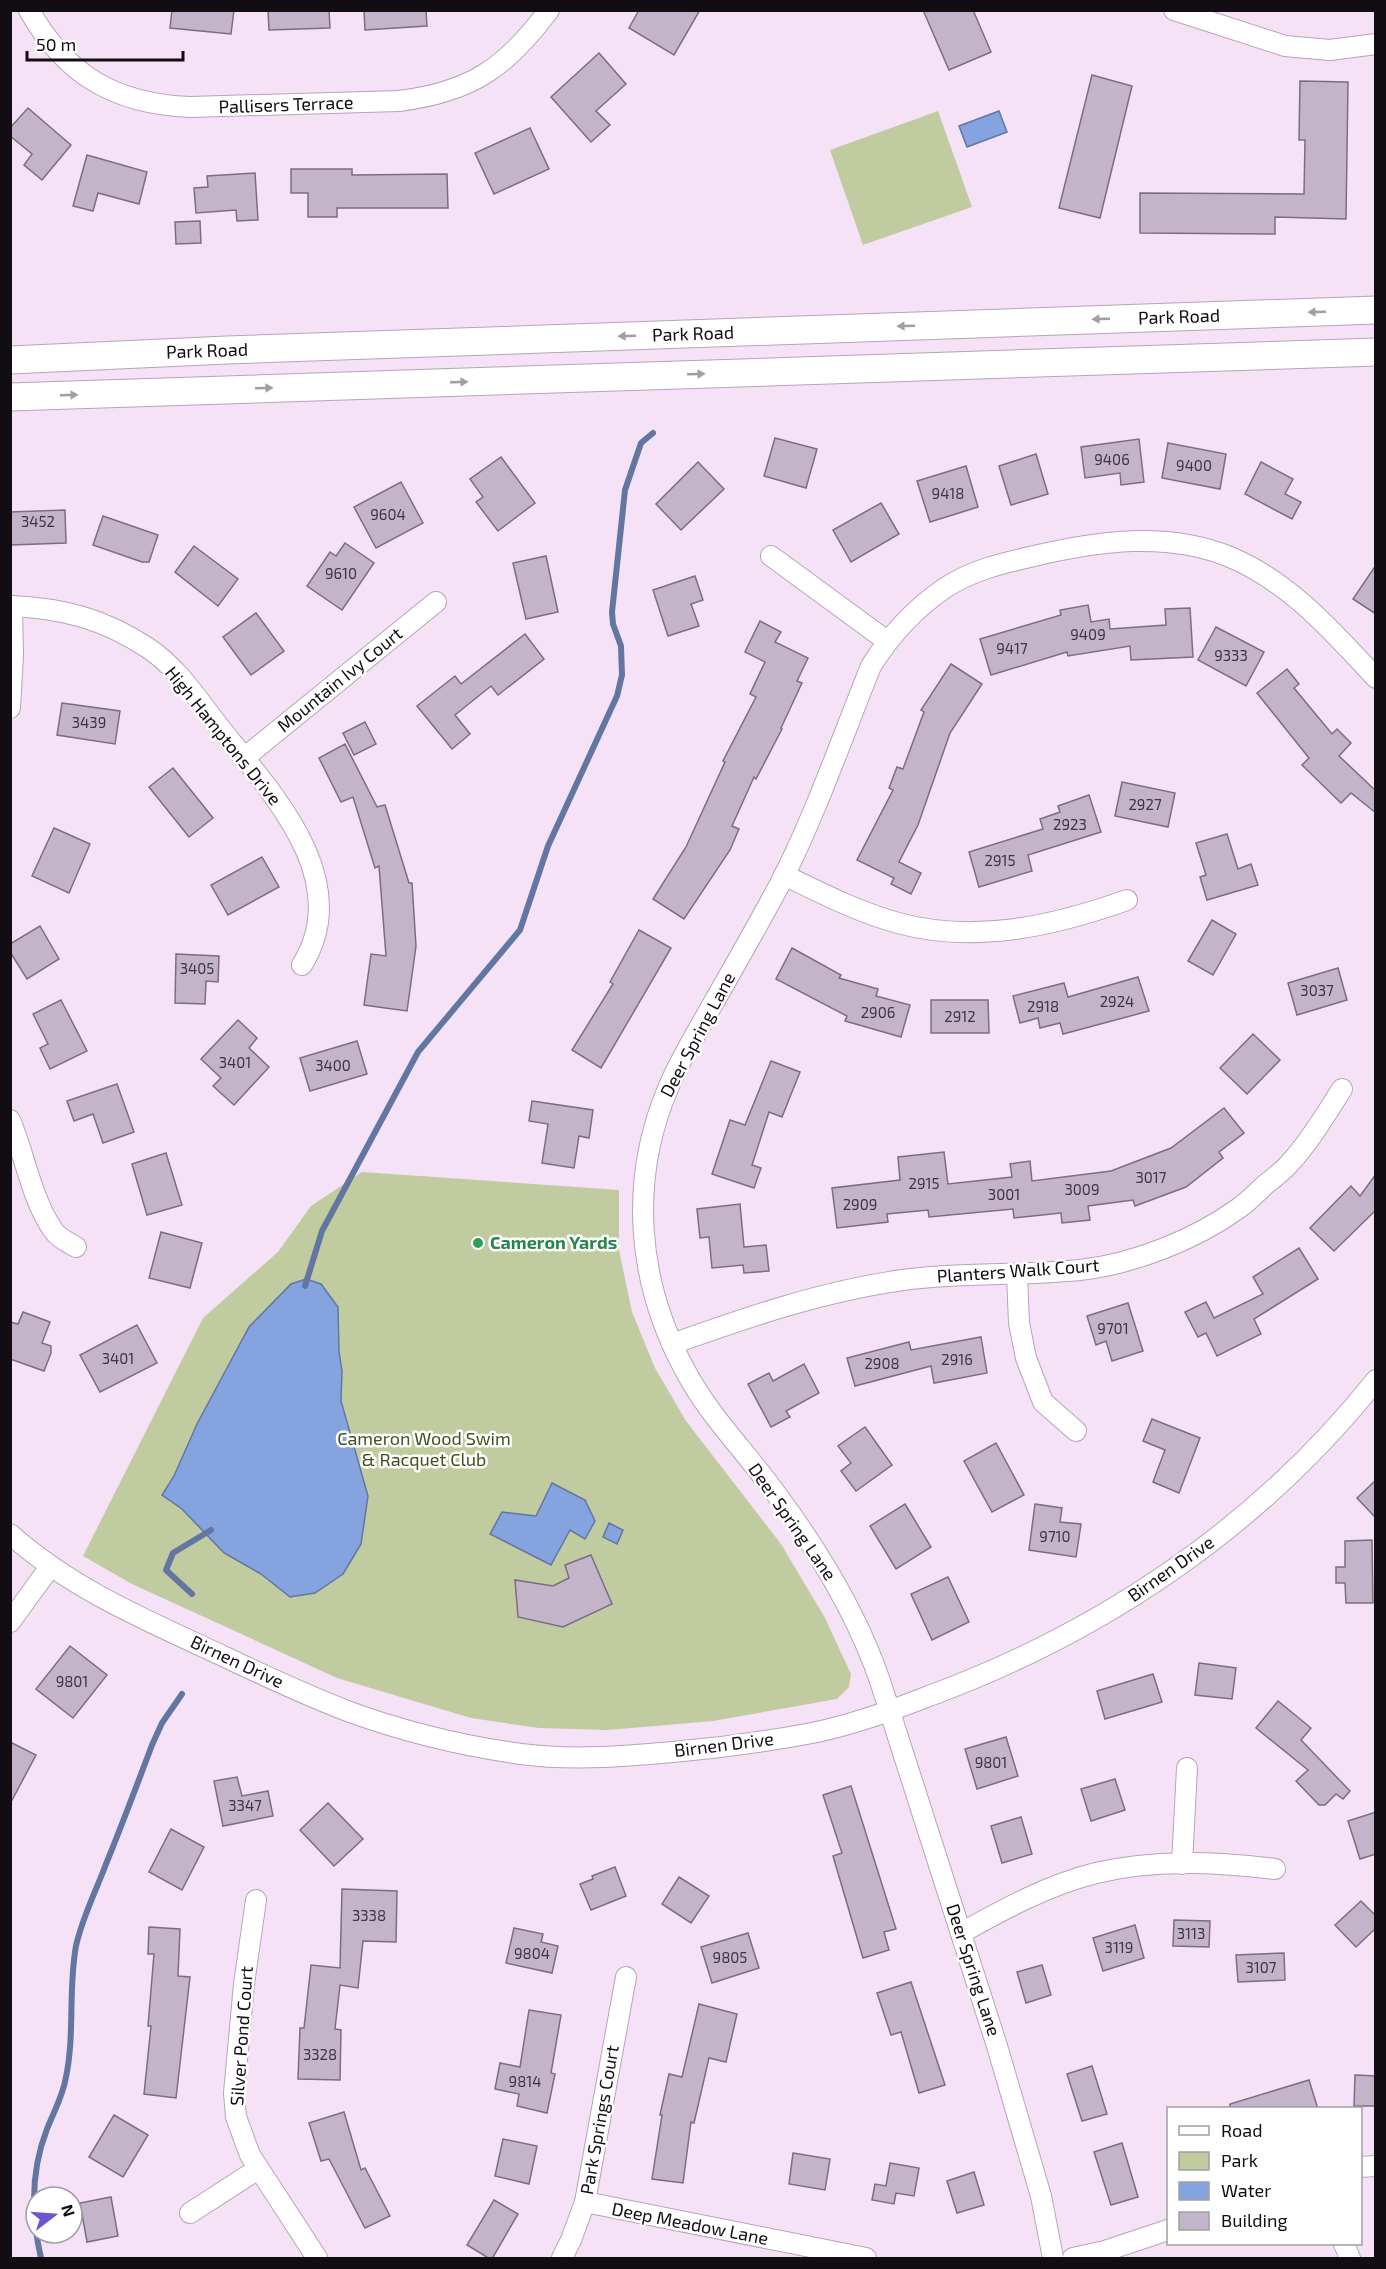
<svg xmlns="http://www.w3.org/2000/svg" width="1386" height="2269" viewBox="0 0 1386 2269" font-family="'Exo 2',sans-serif">
<style>
.green{fill:#c0cba0}
.water{fill:#85a3de;stroke:#6276a1;stroke-width:1.5}
.lines{fill:none;stroke-linecap:round;stroke-linejoin:round}
.stream{stroke:#6276a1;stroke-width:6}
.building{fill:#c4b4c9;stroke:#7c6d81;stroke-width:1.5}
.minor-casing{stroke:#b6a4b8;stroke-width:22}
.secondary-casing{stroke:#b6a4b8;stroke-width:29}
.minor{stroke:#fff;stroke-width:20}
.secondary{stroke:#fff;stroke-width:27}
.oneway{fill:#a09ea1}
.leisure-dot{fill:#2e9e5b;stroke:#fff;stroke-width:2}
.labels{text-anchor:middle;stroke-width:5;stroke-linejoin:round;paint-order:stroke}
.number-label{font-size:15px;fill:#3e3640}
.street-label{font-size:18px;fill:#120c13;stroke:#fff}
.leisure-label{font-size:18px;font-weight:bold;fill:#27864d;stroke:#fff;text-anchor:start}
.park-label{font-size:18px;fill:#46501d;stroke:#fff}
</style>
<rect width="100%" height="100%" fill="#f5e2f7"/>
<g class="green">
<path d="M938 111 972 207 863 245 830 150Z"/>
<path d="M362 1172 619 1190V1250L632 1312 655 1368 686 1421 781 1544 825 1618 851 1674 849 1687 837 1699 713 1721 608 1730 539 1728 471 1718 337 1678 132 1584 83 1556 203 1318 278 1252 311 1206Z"/>
</g>
<g class="water">
<path d="M999 111 1007 132 967 147 959 126Z"/>
<path d="M306 1279 321 1284 338 1307 339 1352 342 1371 341 1401 368 1496 361 1544 343 1574 315 1593 290 1597 261 1574 224 1553 182 1509 162 1495 174 1476 197 1424 249 1327 291 1284Z"/>
<path d="M552 1483 585 1500 595 1521 585 1539 570 1530 551 1565 490 1534 502 1512 536 1516Z"/>
<path d="M609 1523 623 1530 617 1544 603 1537Z"/>
</g>
<g class="lines">
<g class="stream">
<path d="M305 1286 322 1231 418 1052 520 930 548 846 617 696 622 675 621 646 613 624 612 612 625 490 641 443 653 433"/>
<path d="M192 1594 166 1570 173 1553 211 1530"/>
<path d="M41 2258C31 2215 31 2170 47 2129 54 2111 63 2096 66 2077 75 2034 68 1989 76 1946 82 1918 96 1891 106 1864 122 1825 137 1785 152 1745L162 1723 182 1694"/>
</g>
</g>
<g class="building">
<path d="M172 10H234L231 34 170 28Z"/>
<path d="M268 10H329L330 28 269 30Z"/>
<path d="M364 10H426L427 26 365 30Z"/>
<path d="M639 10H700L674 55 629 28Z"/>
<path d="M923 10H973L991 52 949 70Z"/>
<path d="M599 53 626 84 596 111 610 125 591 142 551 97Z"/>
<path d="M1092 75 1132 86 1100 218 1059 208Z"/>
<path d="M1300 81 1348 82 1346 219 1275 217V234L1140 233V193L1304 194 1305 140H1299Z"/>
<path d="M28 108 71 145 42 180 24 165 32 154 10 136V128Z"/>
<path d="M530 128 549 169 494 194 475 153Z"/>
<path d="M87 155 147 172 139 204 98 193 93 211 73 206Z"/>
<path d="M291 169H352V175L447 174 448 208H337V217H308V193H291Z"/>
<path d="M255 173 258 220 237 221 236 210 196 213 194 188 208 187 207 176Z"/>
<path d="M200 221 201 243 176 244 175 222Z"/>
<path d="M775 438 817 449 806 488 764 476Z"/>
<path d="M1139 439 1144 482 1121 485 1120 473 1085 478 1081 447Z"/>
<path d="M1168 443 1226 454 1220 489 1162 478Z"/>
<path d="M1036 454 1048 494 1011 505 999 466Z"/>
<path d="M501 457 535 503 498 531 476 502 483 497 470 479Z"/>
<path d="M698 462 724 489 681 530 656 504Z"/>
<path d="M1261 462 1293 479 1285 494 1301 502 1292 519 1245 494Z"/>
<path d="M966 466 978 507 930 522 917 481Z"/>
<path d="M401 482 423 523 376 548 354 507Z"/>
<path d="M881 503 899 534 851 562 833 530Z"/>
<path d="M65 510 66 543 11 545 10 512Z"/>
<path d="M103 516 158 535 149 562H142L93 545Z"/>
<path d="M345 543 374 563 342 610 307 586 330 552 336 556Z"/>
<path d="M194 546 238 579 218 606 175 572Z"/>
<path d="M546 556 558 612 526 619 513 563Z"/>
<path d="M1376 565V614L1353 599Z"/>
<path d="M695 576 703 600 691 604 699 626 668 636 653 590Z"/>
<path d="M1088 605 1091 622 1109 619 1110 629 1166 625 1165 609 1190 608 1193 657 1131 660 1130 646 1068 656 1067 652 991 675 980 639 1061 615 1060 610Z"/>
<path d="M256 613 284 651 251 675 223 637Z"/>
<path d="M760 621 781 632 775 642 808 658 797 681 802 683 781 728 782 729 756 779 754 777 732 826 739 829 730 850 684 919 653 899 686 847 725 762 723 761 756 697 750 694 765 662 745 652Z"/>
<path d="M1216 627 1264 652 1246 686 1198 660Z"/>
<path d="M525 634 544 659 498 695 491 686 455 715 470 734 452 749 417 706 455 676 461 684Z"/>
<path d="M951 664 982 684 950 733 918 825 899 862 921 873 911 894 891 884 894 878 857 860 893 790 889 788 897 767 903 769 924 712 921 710Z"/>
<path d="M1287 669 1299 684 1294 688 1332 734 1337 729 1351 743 1339 756 1376 791V813L1351 793 1341 803 1302 765 1309 758 1257 693Z"/>
<path d="M62 703 120 711 115 744 57 735Z"/>
<path d="M365 722 376 744 354 755 343 733Z"/>
<path d="M345 744 377 807 385 805 409 883H412L416 946 407 1011 364 1005 371 954 386 956 379 866 375 868 353 797 341 802 319 758Z"/>
<path d="M173 768 213 818 189 837 149 787Z"/>
<path d="M1122 782 1175 793 1168 827 1115 816Z"/>
<path d="M1089 795 1101 832 1028 855 1032 871 979 887 969 852 1043 829 1040 819 1060 812 1058 806Z"/>
<path d="M54 828 90 844 69 893 32 876Z"/>
<path d="M1227 834 1238 869 1251 864 1258 885 1207 900 1200 877 1206 875 1196 843Z"/>
<path d="M262 857 279 887 228 915 211 885Z"/>
<path d="M1212 920 1236 934 1213 975 1188 961Z"/>
<path d="M40 926 59 959 27 979 10 952V944Z"/>
<path d="M639 930 671 948 601 1068 572 1050 613 984 610 982Z"/>
<path d="M792 948 841 975 839 978 878 989 876 996 910 1005 901 1037 845 1021 847 1016 776 979Z"/>
<path d="M176 954 219 956 218 982 206 981 205 1004 175 1003Z"/>
<path d="M1338 968 1347 1000 1297 1015 1288 983Z"/>
<path d="M1138 977 1149 1011 1063 1034 1060 1023 1040 1028 1038 1018 1020 1023 1013 996 1064 983 1068 997Z"/>
<path d="M61 1000 87 1051 50 1069 40 1048 48 1044 33 1014Z"/>
<path d="M931 1000H988L989 1033H931Z"/>
<path d="M238 1020 257 1038 249 1048 269 1067 234 1105 213 1086 221 1078 201 1059Z"/>
<path d="M1253 1034 1280 1060 1247 1094 1220 1068Z"/>
<path d="M357 1041 367 1074 310 1091 300 1058Z"/>
<path d="M771 1061 800 1072 782 1117 769 1112 752 1165 761 1168 754 1188 712 1174 730 1120 745 1125Z"/>
<path d="M117 1084 134 1132 103 1143 93 1114 74 1121 67 1101Z"/>
<path d="M532 1101 593 1110 589 1138 579 1136 574 1168 542 1163 548 1124 529 1121Z"/>
<path d="M1224 1108 1244 1133 1219 1152 1223 1158 1186 1187 1135 1206 1133 1200 1088 1206 1090 1220 1062 1223 1061 1213 1014 1218 1013 1209 929 1217 928 1210 887 1214 888 1222 837 1228 832 1188 900 1180 898 1157 944 1152 948 1184 1012 1177 1010 1164 1030 1161 1032 1181 1111 1171 1171 1148Z"/>
<path d="M166 1153 182 1205 147 1215 132 1164Z"/>
<path d="M1376 1174V1210L1334 1251 1310 1228 1351 1186 1360 1196Z"/>
<path d="M740 1204 744 1247 766 1245 769 1271 744 1273 743 1265 712 1268 709 1237 700 1238 697 1209Z"/>
<path d="M161 1232 202 1243 190 1288 149 1278Z"/>
<path d="M1299 1248 1318 1279 1254 1319 1261 1334 1217 1356 1206 1333 1198 1337 1185 1312 1206 1302 1214 1318 1263 1294 1253 1277Z"/>
<path d="M1128 1303 1143 1351 1112 1361 1106 1341 1096 1345 1087 1316Z"/>
<path d="M23 1312 50 1322 42 1343 51 1346V1353L44 1371 10 1359V1322L18 1324Z"/>
<path d="M137 1325 157 1363 100 1392 80 1355Z"/>
<path d="M981 1337 987 1373 934 1383 931 1366 855 1386 847 1358 909 1342 911 1350Z"/>
<path d="M804 1364 819 1393 786 1411 790 1417 771 1427 748 1384 769 1373 773 1381Z"/>
<path d="M1152 1419 1200 1438 1179 1493 1153 1482 1165 1450 1143 1441Z"/>
<path d="M865 1427 892 1465 856 1491 841 1471 851 1463 838 1446Z"/>
<path d="M996 1443 1024 1495 992 1512 964 1461Z"/>
<path d="M1376 1480V1518L1357 1498Z"/>
<path d="M905 1504 931 1547 896 1569 870 1526Z"/>
<path d="M1035 1504 1062 1508 1060 1522 1081 1524 1076 1557 1029 1550Z"/>
<path d="M1372 1540 1373 1603H1346L1345 1583H1336V1567H1345V1541Z"/>
<path d="M591 1555 612 1604 563 1627 518 1617 515 1580 553 1586 569 1578 565 1565Z"/>
<path d="M948 1577 969 1622 932 1640 911 1594Z"/>
<path d="M70 1646 107 1675 73 1718 36 1689Z"/>
<path d="M1199 1663 1236 1668 1232 1699 1195 1695Z"/>
<path d="M1153 1674 1162 1702 1105 1719 1097 1691Z"/>
<path d="M1278 1701 1311 1728 1301 1740 1350 1791 1343 1799 1336 1794 1325 1805H1319L1296 1781 1308 1770 1256 1728Z"/>
<path d="M1006 1737 1018 1776 977 1789 965 1749Z"/>
<path d="M10 1742 36 1755 10 1804Z"/>
<path d="M237 1777 242 1796 268 1791 273 1816 223 1826 214 1781Z"/>
<path d="M1115 1779 1125 1810 1091 1821 1081 1789Z"/>
<path d="M851 1786 896 1929 884 1932 889 1950 863 1958 833 1856 842 1853 823 1795Z"/>
<path d="M328 1803 363 1839 334 1866 300 1830Z"/>
<path d="M1376 1812V1854L1360 1859 1348 1821Z"/>
<path d="M1021 1817 1032 1854 1002 1863 991 1826Z"/>
<path d="M171 1829 204 1847 182 1890 149 1872Z"/>
<path d="M615 1867 626 1896 591 1910 580 1884 593 1879 592 1876Z"/>
<path d="M679 1877 709 1896 691 1923 662 1904Z"/>
<path d="M342 1889 397 1891 396 1942 363 1941 358 1988 340 1985 335 2029 341 2030 340 2080 298 2079 300 2028H304L311 1965 340 1968Z"/>
<path d="M1361 1901 1376 1916V1928L1356 1947 1335 1925Z"/>
<path d="M1174 1920 1210 1921 1209 1947 1173 1946Z"/>
<path d="M1135 1925 1144 1958 1103 1971 1093 1938Z"/>
<path d="M149 1927 180 1929 178 1976 190 1977 176 2098 144 2094 151 2026H148L154 1954H148Z"/>
<path d="M514 1928 543 1934 541 1942 558 1946 552 1973 506 1963Z"/>
<path d="M748 1933 759 1968 712 1983 701 1947Z"/>
<path d="M1284 1953 1285 1980 1238 1982 1236 1955Z"/>
<path d="M1042 1965 1051 1995 1026 2003 1017 1972Z"/>
<path d="M911 1982 945 2085 919 2093 901 2032 891 2035 877 1993Z"/>
<path d="M699 2004 737 2014 726 2062 709 2058 694 2123 691 2122 683 2183 652 2179 662 2115H660L669 2074 682 2077Z"/>
<path d="M529 2010 561 2015 551 2073 555 2074 547 2113 517 2106 519 2094 495 2089 500 2063 520 2067Z"/>
<path d="M1092 2066 1107 2114 1082 2121 1067 2074Z"/>
<path d="M1355 2075 1376 2076V2106H1354Z"/>
<path d="M1309 2080 1318 2109H1230V2104Z"/>
<path d="M344 2112 361 2170 365 2168 390 2216 365 2228 329 2159 321 2161 309 2123Z"/>
<path d="M114 2115 148 2135 123 2177 89 2157Z"/>
<path d="M503 2139 537 2146 529 2184 495 2176Z"/>
<path d="M1122 2143 1138 2197 1111 2205 1094 2152Z"/>
<path d="M793 2153 830 2159 825 2190 789 2184Z"/>
<path d="M890 2163 919 2168 914 2196 896 2193 894 2204 872 2200 875 2184 886 2186Z"/>
<path d="M974 2172 984 2205 957 2213 947 2181Z"/>
<path d="M111 2197 118 2236 87 2242 80 2203Z"/>
<path d="M494 2200 518 2214 492 2259H490L467 2245Z"/>
</g>
<g class="lines">
<defs>
<g id="minor">
<path d="M29 10C66 76 116 104 190 107L399 101C471 92 506 68 549 10"/>
<path d="M1174 10 1285 46 1330 50 1376 44"/>
<path d="M771 556 887 641"/>
<path d="M10 606C63 608 104 619 148 648 178 668 199 701 221 729 272 793 355 880 302 965"/>
<path d="M10 708 13 655 12 606"/>
<path d="M244 758 436 602"/>
<path d="M784 875C821 893 858 912 898 923 975 944 1054 926 1127 900"/>
<path d="M10 1120C25 1155 31 1198 53 1230 58 1238 68 1242 76 1247"/>
<path d="M1017 1275 1019 1323 1026 1358 1043 1402 1076 1431"/>
<path d="M672 1344C748 1317 823 1291 903 1280 961 1272 1021 1276 1080 1270 1133 1264 1195 1240 1239 1208 1249 1201 1257 1192 1266 1184 1274 1178 1283 1171 1290 1163 1310 1141 1326 1114 1342 1089"/>
<path d="M10 1534C73 1590 148 1621 223 1656 265 1676 307 1696 350 1712 405 1732 463 1746 521 1754 575 1761 629 1756 683 1751 726 1747 769 1741 812 1733 852 1725 891 1711 929 1696 1103 1632 1260 1526 1376 1380"/>
<path d="M10 1622 50 1567"/>
<path d="M1182 1864 1187 1768"/>
<path d="M256 1900 244 1984 234 2093 236 2117 250 2155 317 2258"/>
<path d="M961 1933C1004 1909 1048 1885 1096 1873 1154 1859 1216 1862 1275 1869"/>
<path d="M1360 2167 1376 2166"/>
<path d="M585 2202 866 2258"/>
<path d="M190 2213 258 2169"/>
<path d="M1344 2244 1350 2258"/>
<path d="M562 2258 571 2240 585 2202 626 1977"/>
<path d="M1053 2258 1041 2196 997 2046 881 1684C858 1615 820 1553 777 1495 747 1453 710 1417 686 1372 637 1283 628 1181 669 1086 679 1062 693 1039 706 1016 731 972 757 927 781 882 816 813 842 738 871 666 891 634 914 609 945 588 972 570 1003 563 1034 556 1098 541 1167 531 1230 557 1290 582 1333 632 1376 678"/>
<path d="M1073 2258 1105 2251 1168 2230"/>
</g>
<g id="secondary">
<path d="M10 360 227 350 1376 310"/>
<path d="M10 397 1376 352"/>
</g>
</defs>
<use href="#minor" class="minor-casing"/>
<use href="#secondary" class="secondary-casing"/>
<use href="#minor" class="minor"/>
<use href="#secondary" class="secondary"/>
</g>
<defs><path id="oneway-solid" d="M-6-.8H1V-3.2L6.5 0L1 3.2V.8H-6Z" transform="scale(1.5)"/></defs>
<g class="oneway">
<use href="#oneway-solid" transform="translate(1317 312) rotate(178)"/>
<use href="#oneway-solid" transform="translate(1101 319) rotate(178)"/>
<use href="#oneway-solid" transform="translate(906 326) rotate(178)"/>
<use href="#oneway-solid" transform="translate(627 336) rotate(178)"/>
<use href="#oneway-solid" transform="translate(696 374) rotate(-2)"/>
<use href="#oneway-solid" transform="translate(459 382) rotate(-2)"/>
<use href="#oneway-solid" transform="translate(264 388) rotate(-2)"/>
<use href="#oneway-solid" transform="translate(69 395) rotate(-2)"/>
</g>
<circle class="leisure-dot" cx="478" cy="1243" r="6"/>
<g class="labels">
<g class="number-label">
<text x="1112" y="465">9406</text>
<text x="1194" y="471">9400</text>
<text x="948" y="499">9418</text>
<text x="388" y="520">9604</text>
<text x="38" y="527">3452</text>
<text x="341" y="579">9610</text>
<text x="1088" y="640">9409</text>
<text x="1012" y="654">9417</text>
<text x="1231" y="661">9333</text>
<text x="89" y="728">3439</text>
<text x="1145" y="810">2927</text>
<text x="1070" y="830">2923</text>
<text x="1000" y="866">2915</text>
<text x="197" y="974">3405</text>
<text x="1317" y="996">3037</text>
<text x="1117" y="1007">2924</text>
<text x="1043" y="1012">2918</text>
<text x="878" y="1018">2906</text>
<text x="960" y="1022">2912</text>
<text x="235" y="1068">3401</text>
<text x="333" y="1071">3400</text>
<text x="1151" y="1183">3017</text>
<text x="924" y="1189">2915</text>
<text x="1082" y="1195">3009</text>
<text x="1004" y="1200">3001</text>
<text x="860" y="1210">2909</text>
<text x="1113" y="1334">9701</text>
<text x="118" y="1364">3401</text>
<text x="957" y="1365">2916</text>
<text x="882" y="1369">2908</text>
<text x="1055" y="1542">9710</text>
<text x="72" y="1687">9801</text>
<text x="991" y="1768">9801</text>
<text x="245" y="1811">3347</text>
<text x="369" y="1921">3338</text>
<text x="1191" y="1939">3113</text>
<text x="1119" y="1953">3119</text>
<text x="532" y="1959">9804</text>
<text x="730" y="1963">9805</text>
<text x="1261" y="1973">3107</text>
<text x="320" y="2060">3328</text>
<text x="525" y="2087">9814</text>
</g>
<g class="street-label">
<text transform="translate(286 105) rotate(-2)" y="6">Pallisers Terrace</text>
<text transform="translate(1179 317) rotate(-2)" y="6">Park Road</text>
<text transform="translate(693 334) rotate(-2)" y="6">Park Road</text>
<text transform="translate(207 351) rotate(-2)" y="6">Park Road</text>
<text transform="translate(340 680) rotate(-39)" y="6">Mountain Ivy Court</text>
<text transform="translate(223 736) rotate(51)" y="6">High Hamptons Drive</text>
<text transform="translate(698 1035) rotate(-62)" y="6">Deer Spring Lane</text>
<text transform="translate(1018 1271) rotate(-4)" y="6">Planters Walk Court</text>
<text transform="translate(792 1522) rotate(55)" y="6">Deer Spring Lane</text>
<text transform="translate(1171 1569) rotate(-35)" y="6">Birnen Drive</text>
<text transform="translate(237 1662) rotate(25)" y="6">Birnen Drive</text>
<text transform="translate(724 1745) rotate(-7)" y="6">Birnen Drive</text>
<text transform="translate(973 1970) rotate(72)" y="6">Deer Spring Lane</text>
<text transform="translate(242 2036) rotate(-86)" y="6">Silver Pond Court</text>
<text transform="translate(600 2120) rotate(-80)" y="6">Park Springs Court</text>
<text transform="translate(690 2224) rotate(11)" y="6">Deep Meadow Lane</text>
</g>
<g class="leisure-label">
<text x="490" y="1249">Cameron Yards</text>
</g>
<g class="park-label">
<text x="424" y="1445">Cameron Wood Swim<tspan x="424" dy="21">&amp; Racquet Club</tspan></text>
</g>
</g>
<rect width="1386" height="2269" fill="none" stroke="#120c13" stroke-width="24"/>
<rect x="1167" y="2107" width="195" height="138" fill="#ffffff" stroke="#a09ea1" stroke-width="1.5"/>
<rect x="1179" y="2126" width="30" height="9" fill="#ffffff" stroke="#a09ea1" stroke-width="1.5"/>
<text x="1221" y="2137" font-size="18" fill="#120c13">Road</text>
<rect x="1179" y="2152" width="30" height="18" fill="#c0cba0" stroke="#a09ea1" stroke-width="1.5"/>
<text x="1221" y="2167" font-size="18" fill="#120c13">Park</text>
<rect x="1179" y="2182" width="30" height="18" fill="#85a3de" stroke="#a09ea1" stroke-width="1.5"/>
<text x="1221" y="2197" font-size="18" fill="#120c13">Water</text>
<rect x="1179" y="2212" width="30" height="18" fill="#c4b4c9" stroke="#a09ea1" stroke-width="1.5"/>
<text x="1221" y="2227" font-size="18" fill="#120c13">Building</text>
<g transform="translate(54 2215) rotate(73)"><circle r="28" fill="#ffffff" stroke="#a09ea1" stroke-width="1.5"/>
<path d="M0-4.5L10 22L0 15L-10 22Z" fill="#7054ce"/>
<text y="-9" font-size="16" font-weight="bold" text-anchor="middle" fill="#120c13">N</text>
</g>
<path d="M27 51v9h156v-9" fill="none" stroke="#120c13" stroke-width="3"/>
<text x="36" y="51" font-size="18" fill="#120c13" stroke="#ffffff" stroke-width="4.5" paint-order="stroke">50 m</text>
</svg>
